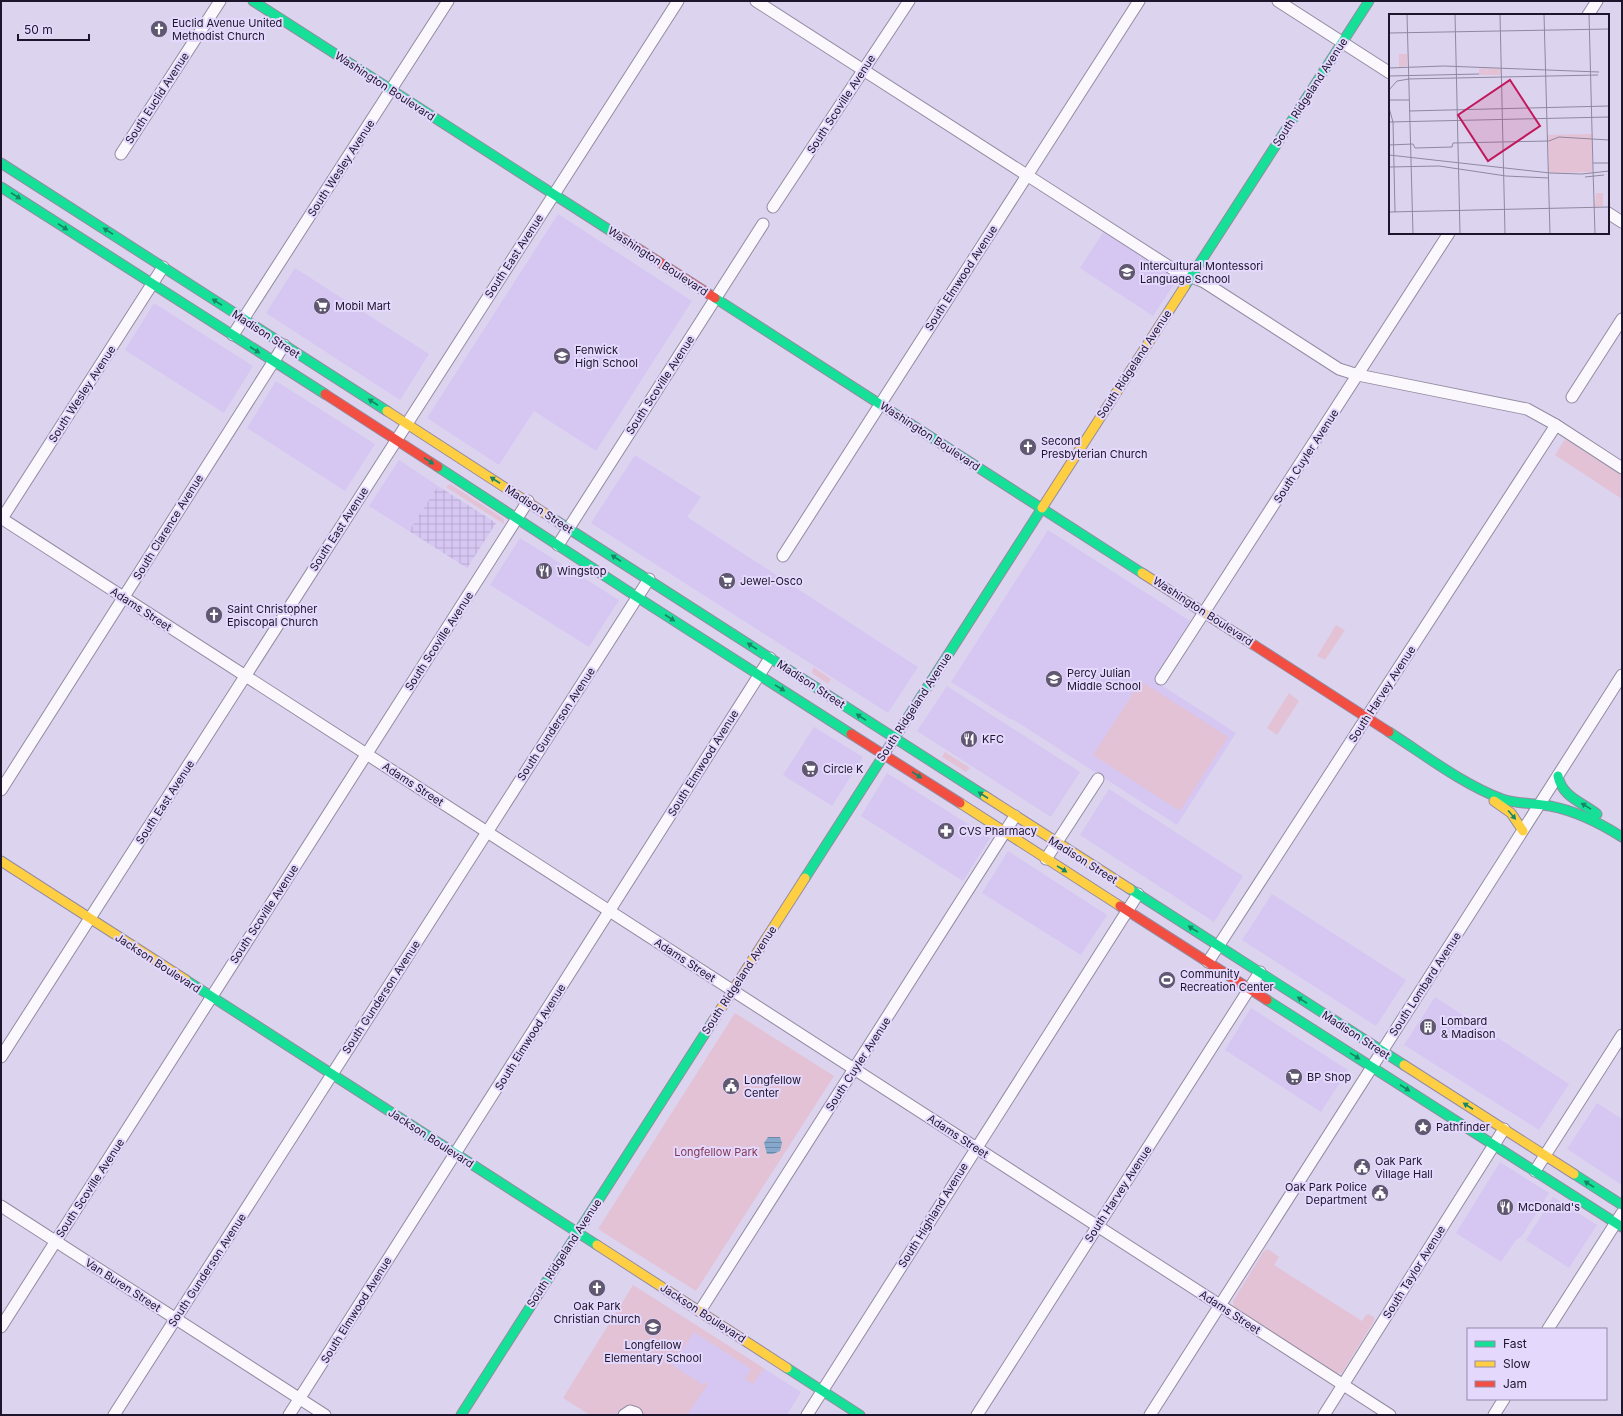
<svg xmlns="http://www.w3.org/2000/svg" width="1623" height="1416" viewBox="0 0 1623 1416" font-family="Inter,sans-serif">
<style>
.built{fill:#d6c7f2}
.industrial{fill:url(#industrial-grid)}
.green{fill:#e3c2d6}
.water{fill:url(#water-rules)}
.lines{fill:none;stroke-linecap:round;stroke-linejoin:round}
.street-casing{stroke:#938ba1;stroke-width:13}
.fast-casing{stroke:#938ba1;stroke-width:11}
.slow-casing{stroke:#938ba1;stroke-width:11}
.jam-casing{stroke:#938ba1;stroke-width:11}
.street{stroke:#faf8fd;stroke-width:11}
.fast{stroke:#16e098;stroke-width:9}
.slow{stroke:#ffcf43;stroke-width:9}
.jam{stroke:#f24e42;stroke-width:9}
.oneway{fill:#198567}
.labels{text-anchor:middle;stroke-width:4;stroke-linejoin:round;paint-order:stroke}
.poi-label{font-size:11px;fill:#1d152b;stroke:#e4d8fd;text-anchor:start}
.street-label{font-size:11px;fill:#1d152b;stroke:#e4d8fd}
.park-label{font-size:11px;fill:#843752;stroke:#e4d8fd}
.inset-road{fill:none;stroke:#9087a1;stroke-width:1}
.view{fill:#c2185b;fill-opacity:0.15;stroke:#c2185b;stroke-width:2}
.inset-edge{fill:none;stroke:#1d152b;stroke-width:2}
</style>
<defs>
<pattern id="industrial-grid" width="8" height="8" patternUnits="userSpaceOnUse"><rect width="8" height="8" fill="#d6c7f2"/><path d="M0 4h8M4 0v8" fill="none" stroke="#b7aad0"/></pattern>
<pattern id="water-rules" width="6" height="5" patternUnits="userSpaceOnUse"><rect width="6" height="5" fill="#86a8cc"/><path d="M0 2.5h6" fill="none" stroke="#6d88a6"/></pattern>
</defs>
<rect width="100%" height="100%" fill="#dcd3ef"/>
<g class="built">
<path d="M558 214 692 301 596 451 534 411 499 465 427 418Z"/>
<path d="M1104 231 1174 276V284L1153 316 1080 268Z"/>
<path d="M295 268 429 354 400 400 266 313Z"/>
<path d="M154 303 253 366 224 413 125 350Z"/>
<path d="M276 381 375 444 345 491 247 428Z"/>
<path d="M635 455 701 497 687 517 918 667 888 713 591 523Z"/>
<path d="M399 460 438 486 409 531 369 506Z"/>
<path d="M1048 530 1190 621 1155 676 1158 683 1236 733 1177 825 1014 720 1010 719 951 682Z"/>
<path d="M520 538 619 600 589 647 490 585Z"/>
<path d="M947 686 1080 772 1051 817 917 731Z"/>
<path d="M814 727 863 757 832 806 783 775Z"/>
<path d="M887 773 990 838 963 881 861 816Z"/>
<path d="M1109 789 1243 876 1214 922 1080 835Z"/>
<path d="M1008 851 1107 915 1081 955 982 893Z"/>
<path d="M1272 894 1406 980 1376 1026 1242 940Z"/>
<path d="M1435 997 1569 1084 1539 1130 1404 1045Z"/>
<path d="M1251 1008 1348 1070 1321 1112 1225 1050Z"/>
<path d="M1597 1103 1622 1119V1185L1567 1149Z"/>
<path d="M1500 1162 1549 1193 1522 1236 1516 1240 1501 1262 1456 1233Z"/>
<path d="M1553 1197 1597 1225 1569 1268 1526 1240Z"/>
<path d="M633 1285 801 1392 787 1415H590Z"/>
</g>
<path class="industrial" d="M438 486 496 523 467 568 409 531Z"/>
<g class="green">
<path d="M1565 439 1622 476V499L1555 455Z"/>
<path d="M450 484 504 519V524L446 487Z"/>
<path d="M1336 625 1345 630 1325 660 1317 656Z"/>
<path d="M813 667 831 679 828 684 812 673Z"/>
<path d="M1141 681 1228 737 1180 811 1093 755Z"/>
<path d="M1289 693 1299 701 1277 735 1267 728Z"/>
<path d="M945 752 970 768 966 772 942 757Z"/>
<path d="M735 1013 834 1076 696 1291 598 1229Z"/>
<path d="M1268 1249 1279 1257 1274 1265 1362 1321 1366 1315 1369 1314 1374 1317V1321L1342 1373H1336L1234 1307 1233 1301 1264 1251Z"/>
<path d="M633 1285 765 1369 762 1371 753 1384 745 1379 751 1369 694 1332 672 1365 703 1385 705 1382 708 1384 687 1415H643C634 1403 624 1403 615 1415H590L563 1398Z"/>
</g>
<path class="water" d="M768 1137H780L782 1143 780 1151 773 1154H767L764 1143Z"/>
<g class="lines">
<defs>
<g id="street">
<path d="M756 1 1176 271 1204 282 1339 369 1358 375 1527 409 1556 425 1622 468"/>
<path d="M1278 1 1390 73"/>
<path d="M1588 15 1597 1"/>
<path d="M121 154 220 1"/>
<path d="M773 207 909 1"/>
<path d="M1608 213 1622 222"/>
<path d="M233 335 448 1"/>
<path d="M1572 397 1622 319"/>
<path d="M1 518 1390 1415"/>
<path d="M1 520 163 267"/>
<path d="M558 545 763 224"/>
<path d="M783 556 1139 1"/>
<path d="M1161 679 1449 233"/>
<path d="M1 790 284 345"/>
<path d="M1046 859 1098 779"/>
<path d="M1208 962 1556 425"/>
<path d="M1 1057 678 1"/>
<path d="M1535 1171 1622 1035"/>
<path d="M1 1206 325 1415"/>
<path d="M700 1311 1015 816"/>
<path d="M1 1327 528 501"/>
<path d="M1548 1329 1622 1213"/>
<path d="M114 1415 649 579"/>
<path d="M289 1415 770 658"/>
<path d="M624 1415 630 1411 636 1413 637 1415"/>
<path d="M807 1415 1138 894"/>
<path d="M977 1415 1260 972"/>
<path d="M1150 1415 1622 675"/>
<path d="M1324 1415 1504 1129"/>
<path d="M1494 1415 1504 1399"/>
</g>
<g id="fast">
<path d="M253 1 617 235"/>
<path d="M1 163 387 411"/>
<path d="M1 187 325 394"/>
<path d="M1185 286 1369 1"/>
<path d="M715 298 1142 573"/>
<path d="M438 467 637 597 851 734"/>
<path d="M552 518 985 796"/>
<path d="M1389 732C1425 755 1462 784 1502 799 1517 804 1533 803 1550 806 1576 811 1600 823 1622 837"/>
<path d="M1558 776C1562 797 1582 802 1597 814"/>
<path d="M805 878 1042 508"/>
<path d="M1130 889 1404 1065"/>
<path d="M186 980 597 1245"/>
<path d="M1267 1000 1622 1227"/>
<path d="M1574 1174 1622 1205"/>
<path d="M787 1368 860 1415"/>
<path d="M461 1415 713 1021"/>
</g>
<g id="slow">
<path d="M387 411 552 518"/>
<path d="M1042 508 1185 286"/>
<path d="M1142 573 1254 645"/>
<path d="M985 796 1130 889"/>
<path d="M1494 801 1511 813 1523 831"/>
<path d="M960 803 1120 906"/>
<path d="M1 861 186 980"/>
<path d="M713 1021 805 878"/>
<path d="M1404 1065 1574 1174"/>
<path d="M597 1245 787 1368"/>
</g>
<g id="jam">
<path d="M617 235 715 298"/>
<path d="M325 394 438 467"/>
<path d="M1254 645 1389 732"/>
<path d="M851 734 960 803"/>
<path d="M1120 906 1267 1000"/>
</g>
</defs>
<use href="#street" class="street-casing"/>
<use href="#fast" class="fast-casing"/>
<use href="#slow" class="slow-casing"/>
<use href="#jam" class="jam-casing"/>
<use href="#street" class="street"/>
<use href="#fast" class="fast"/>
<use href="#slow" class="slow"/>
<use href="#jam" class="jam"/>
</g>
<defs><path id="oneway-solid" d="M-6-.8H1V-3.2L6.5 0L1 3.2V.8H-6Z"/></defs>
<g class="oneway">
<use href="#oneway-solid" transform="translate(16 196) rotate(33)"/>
<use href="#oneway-solid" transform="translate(63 227) rotate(33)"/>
<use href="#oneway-solid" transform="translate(108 231) rotate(-147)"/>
<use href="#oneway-solid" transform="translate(217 302) rotate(-147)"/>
<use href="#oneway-solid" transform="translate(255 350) rotate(33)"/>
<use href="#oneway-solid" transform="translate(373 402) rotate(-147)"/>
<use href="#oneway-solid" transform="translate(429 461) rotate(33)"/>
<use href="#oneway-solid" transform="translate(495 480) rotate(-147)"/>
<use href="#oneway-solid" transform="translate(616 558) rotate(-147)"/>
<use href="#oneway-solid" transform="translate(670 618) rotate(33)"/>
<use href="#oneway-solid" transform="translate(752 646) rotate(-147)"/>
<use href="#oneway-solid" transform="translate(780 688) rotate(32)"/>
<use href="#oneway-solid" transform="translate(861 717) rotate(-147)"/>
<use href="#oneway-solid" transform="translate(917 775) rotate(33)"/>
<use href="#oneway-solid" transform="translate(983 795) rotate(-147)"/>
<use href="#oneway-solid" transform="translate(1586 806) rotate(-149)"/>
<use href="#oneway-solid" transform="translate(1512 815) rotate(50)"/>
<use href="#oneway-solid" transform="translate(1062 869) rotate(32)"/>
<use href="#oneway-solid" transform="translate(1193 929) rotate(-148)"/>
<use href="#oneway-solid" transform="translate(1302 1000) rotate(-147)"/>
<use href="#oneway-solid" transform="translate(1355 1056) rotate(32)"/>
<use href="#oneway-solid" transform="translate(1405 1088) rotate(33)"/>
<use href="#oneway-solid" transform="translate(1468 1106) rotate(-147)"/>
<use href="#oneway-solid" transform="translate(1589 1184) rotate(-147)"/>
</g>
<defs>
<symbol id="church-disc" viewBox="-11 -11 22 22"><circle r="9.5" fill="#605870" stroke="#e4d8fd"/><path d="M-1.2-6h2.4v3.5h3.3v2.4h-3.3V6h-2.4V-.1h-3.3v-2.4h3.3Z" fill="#fff"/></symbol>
<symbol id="school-disc" viewBox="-11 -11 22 22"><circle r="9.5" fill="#605870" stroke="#e4d8fd"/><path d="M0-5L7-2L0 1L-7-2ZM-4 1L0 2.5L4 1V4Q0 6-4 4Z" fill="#fff"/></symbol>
<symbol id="supermarket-disc" viewBox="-11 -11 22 22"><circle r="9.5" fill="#605870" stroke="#e4d8fd"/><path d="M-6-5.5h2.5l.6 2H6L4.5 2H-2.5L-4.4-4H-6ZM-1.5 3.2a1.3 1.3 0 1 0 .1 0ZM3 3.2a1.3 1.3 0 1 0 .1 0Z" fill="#fff"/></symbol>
<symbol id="restaurant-disc" viewBox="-11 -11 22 22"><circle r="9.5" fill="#605870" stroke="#e4d8fd"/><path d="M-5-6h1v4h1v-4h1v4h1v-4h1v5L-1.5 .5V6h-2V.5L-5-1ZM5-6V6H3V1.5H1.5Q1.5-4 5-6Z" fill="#fff"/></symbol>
<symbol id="pharmacy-disc" viewBox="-11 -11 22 22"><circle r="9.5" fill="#605870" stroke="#e4d8fd"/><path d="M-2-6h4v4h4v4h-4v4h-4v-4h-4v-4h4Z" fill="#fff"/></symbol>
<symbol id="stadium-disc" viewBox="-11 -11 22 22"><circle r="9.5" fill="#605870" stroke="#e4d8fd"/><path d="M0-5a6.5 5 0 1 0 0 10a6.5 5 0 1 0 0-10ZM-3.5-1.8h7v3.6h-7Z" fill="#fff"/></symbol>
<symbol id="building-disc" viewBox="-11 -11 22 22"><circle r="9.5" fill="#605870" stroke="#e4d8fd"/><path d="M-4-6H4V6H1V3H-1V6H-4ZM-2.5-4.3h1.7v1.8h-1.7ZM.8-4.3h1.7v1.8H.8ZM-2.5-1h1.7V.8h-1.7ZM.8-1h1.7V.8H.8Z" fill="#fff"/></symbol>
<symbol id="civic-disc" viewBox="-11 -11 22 22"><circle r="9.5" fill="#605870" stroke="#e4d8fd"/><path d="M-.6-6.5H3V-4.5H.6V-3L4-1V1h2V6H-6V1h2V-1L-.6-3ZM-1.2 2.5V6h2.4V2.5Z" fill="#fff"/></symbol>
<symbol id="sight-disc" viewBox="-11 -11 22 22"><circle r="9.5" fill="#605870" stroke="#e4d8fd"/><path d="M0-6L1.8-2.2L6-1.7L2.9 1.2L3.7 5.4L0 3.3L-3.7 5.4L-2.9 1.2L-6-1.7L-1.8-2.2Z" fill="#fff"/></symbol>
</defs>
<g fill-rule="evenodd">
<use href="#church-disc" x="149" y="19" width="20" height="20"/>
<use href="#school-disc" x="1117" y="262" width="20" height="20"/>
<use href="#supermarket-disc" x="312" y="296" width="20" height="20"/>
<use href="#school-disc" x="552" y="346" width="20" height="20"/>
<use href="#church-disc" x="1018" y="437" width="20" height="20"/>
<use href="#restaurant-disc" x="534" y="561" width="20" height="20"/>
<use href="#supermarket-disc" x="717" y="571" width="20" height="20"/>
<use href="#church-disc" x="204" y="605" width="20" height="20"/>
<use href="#school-disc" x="1044" y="669" width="20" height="20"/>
<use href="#restaurant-disc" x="959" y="729" width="20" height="20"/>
<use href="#supermarket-disc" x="800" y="759" width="20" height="20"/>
<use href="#pharmacy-disc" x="936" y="821" width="20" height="20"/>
<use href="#stadium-disc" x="1157" y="970" width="20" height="20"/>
<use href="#building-disc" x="1418" y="1017" width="20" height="20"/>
<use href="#supermarket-disc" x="1284" y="1067" width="20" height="20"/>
<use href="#civic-disc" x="721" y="1076" width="20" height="20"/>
<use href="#sight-disc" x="1413" y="1117" width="20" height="20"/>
<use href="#civic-disc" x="1352" y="1157" width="20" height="20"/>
<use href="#civic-disc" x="1370" y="1183" width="20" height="20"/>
<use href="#restaurant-disc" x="1495" y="1197" width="20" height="20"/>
<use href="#church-disc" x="587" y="1278" width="20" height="20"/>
<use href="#school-disc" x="643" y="1317" width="20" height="20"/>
</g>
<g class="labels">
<g class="poi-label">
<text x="172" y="27">Euclid Avenue United<tspan x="172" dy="13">Methodist Church</tspan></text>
<text x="1140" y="270">Intercultural Montessori<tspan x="1140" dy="13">Language School</tspan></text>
<text x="335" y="310">Mobil Mart</text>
<text x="575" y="354">Fenwick<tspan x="575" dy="13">High School</tspan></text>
<text x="1041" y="445">Second<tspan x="1041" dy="13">Presbyterian Church</tspan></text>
<text x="557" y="575">Wingstop</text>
<text x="740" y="585">Jewel-Osco</text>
<text x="227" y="613">Saint Christopher<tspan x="227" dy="13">Episcopal Church</tspan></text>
<text x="1067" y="677">Percy Julian<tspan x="1067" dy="13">Middle School</tspan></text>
<text x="982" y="743">KFC</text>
<text x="823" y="773">Circle K</text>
<text x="959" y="835">CVS Pharmacy</text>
<text x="1180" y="978">Community<tspan x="1180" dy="13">Recreation Center</tspan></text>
<text x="1441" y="1025">Lombard<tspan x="1441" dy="13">&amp; Madison</tspan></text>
<text x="1307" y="1081">BP Shop</text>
<text x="744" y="1084">Longfellow<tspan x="744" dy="13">Center</tspan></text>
<text x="1436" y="1131">Pathfinder</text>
<text x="1375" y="1165">Oak Park<tspan x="1375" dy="13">Village Hall</tspan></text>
<text x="1367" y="1191" text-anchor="end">Oak Park Police<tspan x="1367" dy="13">Department</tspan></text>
<text x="1518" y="1211">McDonald's</text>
<text x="597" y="1310" text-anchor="middle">Oak Park<tspan x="597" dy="13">Christian Church</tspan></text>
<text x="653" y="1349" text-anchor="middle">Longfellow<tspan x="653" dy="13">Elementary School</tspan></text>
</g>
<g class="street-label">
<text transform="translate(385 86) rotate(33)" y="4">Washington Boulevard</text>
<text transform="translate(1310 92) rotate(-57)" y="4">South Ridgeland Avenue</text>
<text transform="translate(157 98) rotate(-57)" y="4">South Euclid Avenue</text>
<text transform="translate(841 104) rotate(-57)" y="4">South Scoville Avenue</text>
<text transform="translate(341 168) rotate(-57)" y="4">South Wesley Avenue</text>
<text transform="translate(514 256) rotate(-57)" y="4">South East Avenue</text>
<text transform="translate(658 261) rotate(33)" y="4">Washington Boulevard</text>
<text transform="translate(961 278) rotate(-57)" y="4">South Elmwood Avenue</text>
<text transform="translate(266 334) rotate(33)" y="4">Madison Street</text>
<text transform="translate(1134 364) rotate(-57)" y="4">South Ridgeland Avenue</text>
<text transform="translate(660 385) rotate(-57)" y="4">South Scoville Avenue</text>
<text transform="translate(82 394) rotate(-57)" y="4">South Wesley Avenue</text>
<text transform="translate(930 436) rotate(33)" y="4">Washington Boulevard</text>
<text transform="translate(1306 456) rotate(-57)" y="4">South Cuyler Avenue</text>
<text transform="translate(539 509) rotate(33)" y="4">Madison Street</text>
<text transform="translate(168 527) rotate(-58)" y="4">South Clarence Avenue</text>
<text transform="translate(339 529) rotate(-57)" y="4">South East Avenue</text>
<text transform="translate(141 609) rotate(33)" y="4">Adams Street</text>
<text transform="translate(1203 611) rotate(33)" y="4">Washington Boulevard</text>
<text transform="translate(439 641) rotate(-57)" y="4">South Scoville Avenue</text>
<text transform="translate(811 684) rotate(33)" y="4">Madison Street</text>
<text transform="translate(1382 694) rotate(-57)" y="4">South Harvey Avenue</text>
<text transform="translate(914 707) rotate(-57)" y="4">South Ridgeland Avenue</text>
<text transform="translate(556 724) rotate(-57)" y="4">South Gunderson Avenue</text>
<text transform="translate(703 763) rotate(-58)" y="4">South Elmwood Avenue</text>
<text transform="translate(413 784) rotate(33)" y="4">Adams Street</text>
<text transform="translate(165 802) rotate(-57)" y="4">South East Avenue</text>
<text transform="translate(1083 860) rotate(32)" y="4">Madison Street</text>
<text transform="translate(264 914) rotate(-57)" y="4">South Scoville Avenue</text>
<text transform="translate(685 960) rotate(33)" y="4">Adams Street</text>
<text transform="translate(158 963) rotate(33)" y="4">Jackson Boulevard</text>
<text transform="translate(739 980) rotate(-57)" y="4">South Ridgeland Avenue</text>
<text transform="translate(1425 984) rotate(-57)" y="4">South Lombard Avenue</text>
<text transform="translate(381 997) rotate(-57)" y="4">South Gunderson Avenue</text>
<text transform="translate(1356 1035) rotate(33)" y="4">Madison Street</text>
<text transform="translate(530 1037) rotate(-58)" y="4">South Elmwood Avenue</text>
<text transform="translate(858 1064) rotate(-57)" y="4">South Cuyler Avenue</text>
<text transform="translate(958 1136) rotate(33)" y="4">Adams Street</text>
<text transform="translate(431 1138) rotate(33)" y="4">Jackson Boulevard</text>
<text transform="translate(90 1188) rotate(-57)" y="4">South Scoville Avenue</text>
<text transform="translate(1118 1194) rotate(-57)" y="4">South Harvey Avenue</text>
<text transform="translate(933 1215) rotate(-58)" y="4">South Highland Avenue</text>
<text transform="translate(564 1253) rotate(-57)" y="4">South Ridgeland Avenue</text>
<text transform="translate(207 1270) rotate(-57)" y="4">South Gunderson Avenue</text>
<text transform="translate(1414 1272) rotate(-58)" y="4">South Taylor Avenue</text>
<text transform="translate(123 1285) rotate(33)" y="4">Van Buren Street</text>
<text transform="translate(356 1310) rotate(-58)" y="4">South Elmwood Avenue</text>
<text transform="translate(1230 1312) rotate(33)" y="4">Adams Street</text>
<text transform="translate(703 1313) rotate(33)" y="4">Jackson Boulevard</text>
</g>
<g class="park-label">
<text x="716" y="1156">Longfellow Park</text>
</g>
</g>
<g transform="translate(1389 14)">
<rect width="220" height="220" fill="#dcd3ef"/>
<path d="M10 40H18V52L10 53ZM97 54V60L98 54 112 55V61H90V55ZM203 120V158L160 159 159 121ZM207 179H214V192L206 193Z" fill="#e3c2d6"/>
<path class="inset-road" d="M18 0 24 220M66 0 71 220M111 0 116 220M155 0 161 220M200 0 204 155M0 19 220 15M0 54 55 52 210 58M0 62 90 60M19 65 209 61M0 76 8 67 20 65M0 86H20M0 94 4 108 6 198M20 97 220 92M0 108 220 103M0 131 24 130 26 134 63 133 64 129 160 127 170 123 220 126M0 141 161 159 193 160 220 157M204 149H220M0 153 50 152 117 162 160 164M204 155 206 220M196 163 215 161M0 198 220 193"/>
<path class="view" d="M121 66 151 112 99 147 69 101Z"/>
<rect width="220" height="220" class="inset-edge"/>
</g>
<rect width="1623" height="1416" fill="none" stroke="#1d152b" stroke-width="4"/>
<rect x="1467" y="1328" width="140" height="72" fill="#e4d8fd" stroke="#948aa9"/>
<rect x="1475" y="1341" width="20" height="6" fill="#16e098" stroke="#948aa9"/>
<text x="1503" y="1348" font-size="12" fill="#1d152b">Fast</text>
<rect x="1475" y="1361" width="20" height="6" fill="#ffcf43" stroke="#948aa9"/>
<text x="1503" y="1368" font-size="12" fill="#1d152b">Slow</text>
<rect x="1475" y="1381" width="20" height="6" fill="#f24e42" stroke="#948aa9"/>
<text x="1503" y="1388" font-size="12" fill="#1d152b">Jam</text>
<path d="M18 34v6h71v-6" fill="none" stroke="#1d152b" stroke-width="2"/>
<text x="24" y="34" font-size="12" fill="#1d152b" stroke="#e4d8fd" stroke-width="3" paint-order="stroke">50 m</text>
</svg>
